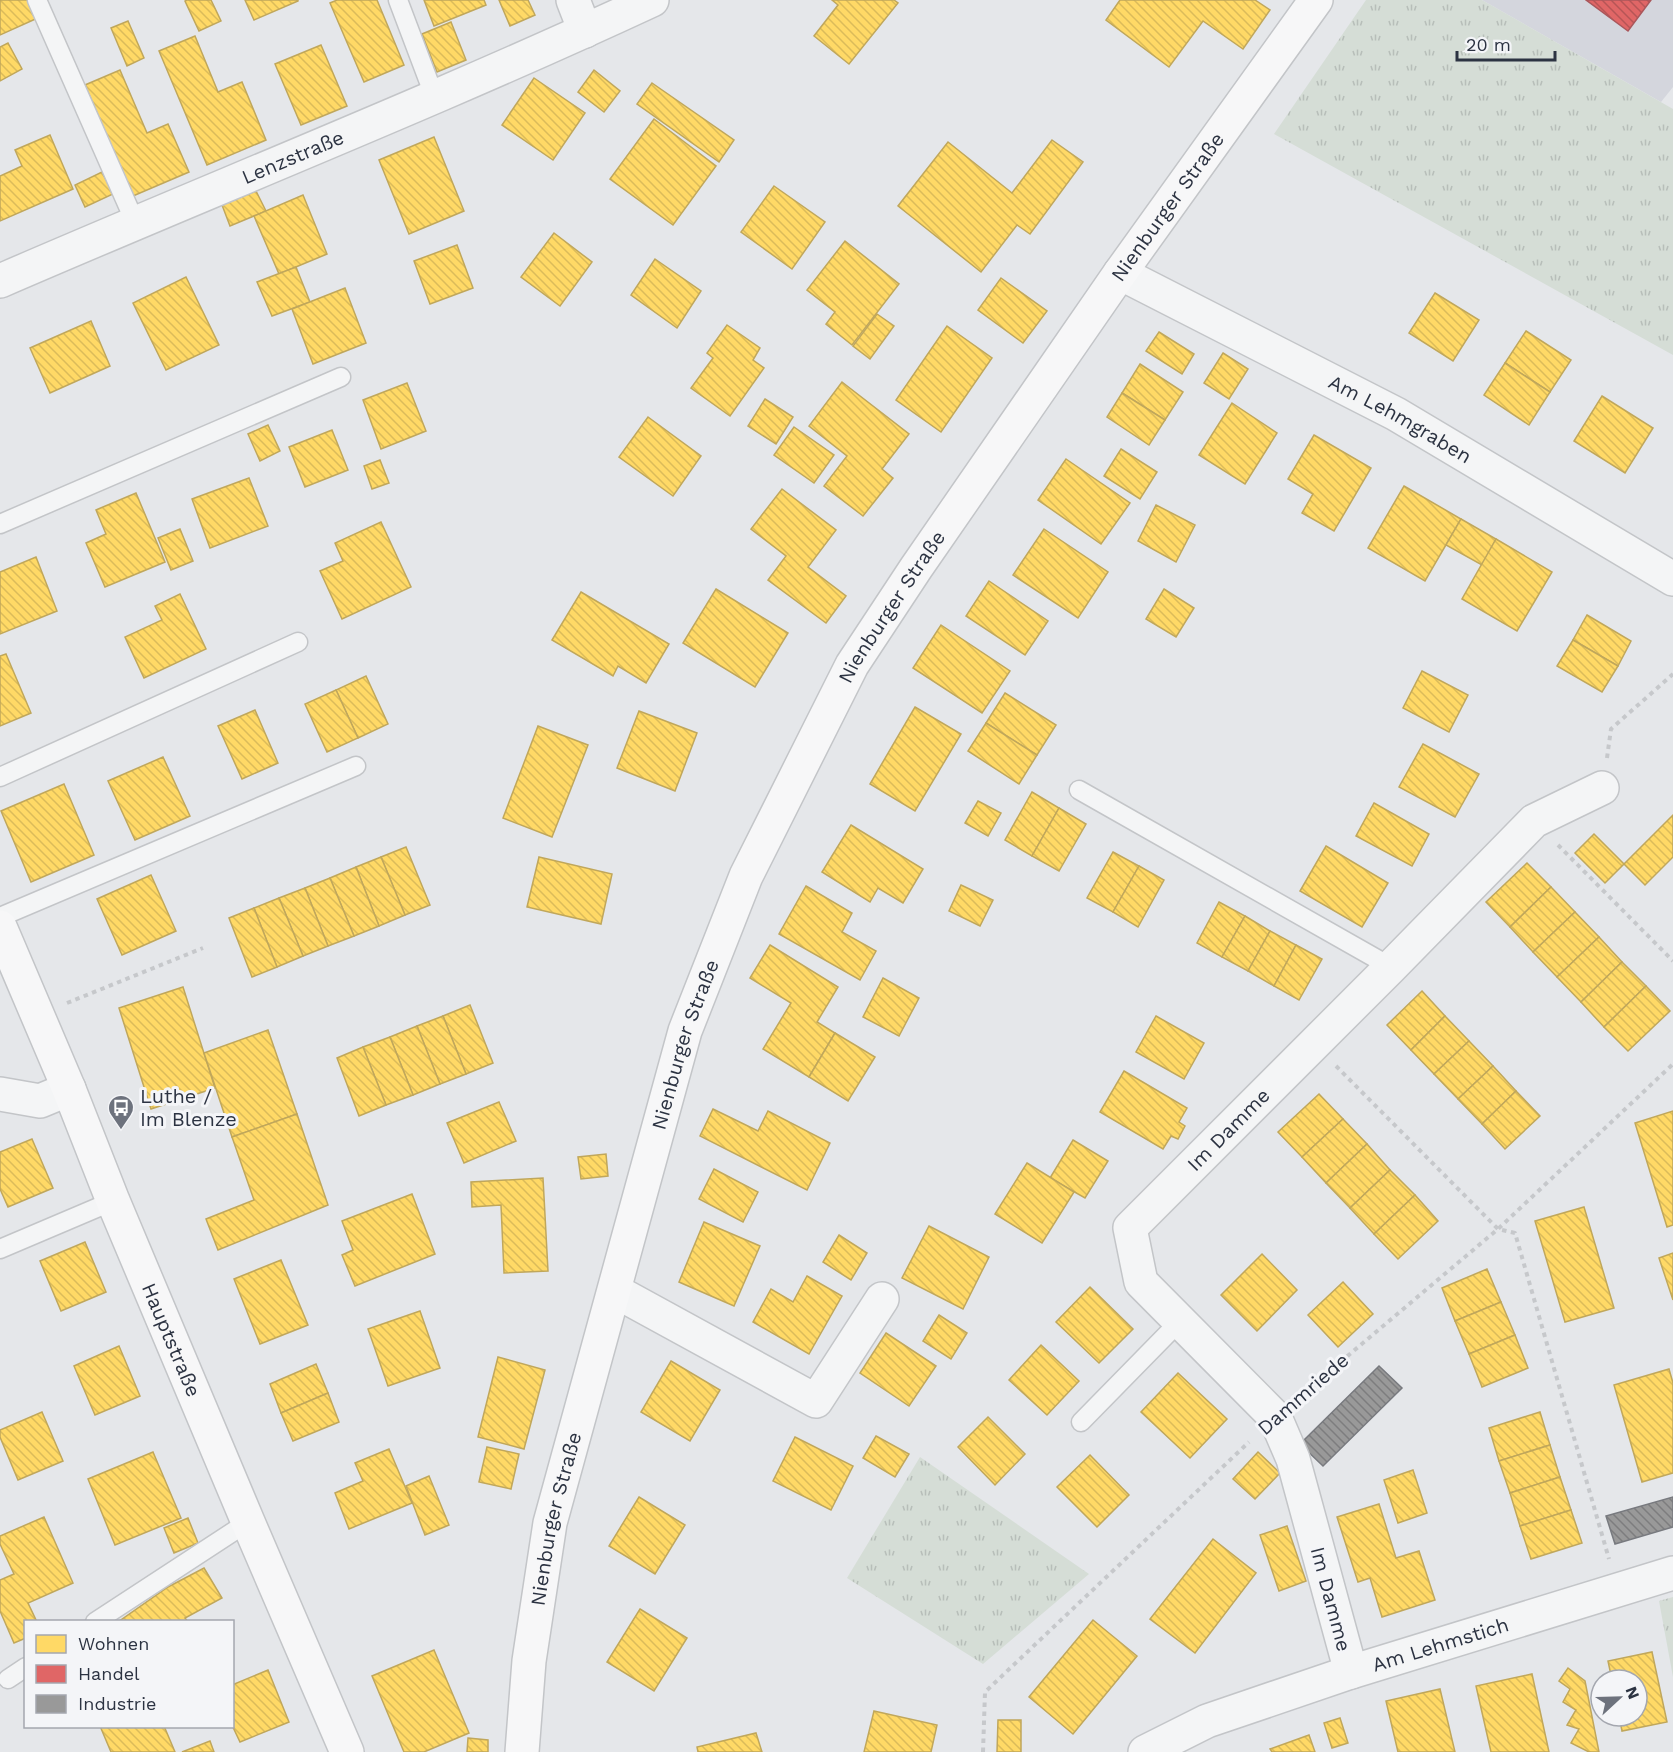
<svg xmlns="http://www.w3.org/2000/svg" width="1673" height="1752" viewBox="0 0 1673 1752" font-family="'Work Sans',sans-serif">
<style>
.built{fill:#d4d6dd}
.grass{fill:url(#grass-tufts)}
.homes{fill:url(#homes-back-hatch);stroke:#c0a75b;stroke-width:1.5}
.shops{fill:url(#shops-back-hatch);stroke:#aa575b;stroke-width:1.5}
.industry{fill:url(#industry-back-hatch);stroke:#787a7f;stroke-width:1.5}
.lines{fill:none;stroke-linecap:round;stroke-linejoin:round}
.lane-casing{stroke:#c3c5c8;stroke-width:21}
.street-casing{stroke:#c3c5c8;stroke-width:36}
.secondary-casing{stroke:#c3c5c8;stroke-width:36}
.path{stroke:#c6c8cb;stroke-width:4;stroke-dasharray:4.5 4.5;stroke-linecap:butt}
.lane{stroke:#f4f5f6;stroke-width:18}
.street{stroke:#f4f5f6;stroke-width:33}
.secondary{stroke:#f7f7f8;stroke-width:33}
.labels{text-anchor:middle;stroke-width:6;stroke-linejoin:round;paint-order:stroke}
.street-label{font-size:20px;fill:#2c3342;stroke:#f4f5f8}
.poi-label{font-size:20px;fill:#2c3342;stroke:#f4f5f8;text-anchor:start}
</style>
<defs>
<pattern id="grass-tufts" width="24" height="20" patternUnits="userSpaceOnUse" patternTransform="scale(1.5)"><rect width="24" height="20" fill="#d5ddd6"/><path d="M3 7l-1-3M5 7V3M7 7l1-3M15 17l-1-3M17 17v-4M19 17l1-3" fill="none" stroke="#b7beb9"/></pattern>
<pattern id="homes-back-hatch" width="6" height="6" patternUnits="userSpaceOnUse" patternTransform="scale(1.5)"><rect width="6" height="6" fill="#ffd966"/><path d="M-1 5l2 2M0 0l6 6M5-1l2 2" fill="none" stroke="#dbbb5a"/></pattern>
<pattern id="shops-back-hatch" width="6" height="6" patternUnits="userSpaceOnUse" patternTransform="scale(1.5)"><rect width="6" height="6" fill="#e06666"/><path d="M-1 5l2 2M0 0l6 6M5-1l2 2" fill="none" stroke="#b65556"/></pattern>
<pattern id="industry-back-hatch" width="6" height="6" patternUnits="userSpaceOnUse" patternTransform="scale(1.5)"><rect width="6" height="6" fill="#999"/><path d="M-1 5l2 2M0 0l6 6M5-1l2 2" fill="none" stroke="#7d7d7e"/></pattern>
</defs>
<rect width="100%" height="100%" fill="#e5e7ea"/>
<path class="built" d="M1482 0H1673V87L1661 102Z"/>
<g class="grass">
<path d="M1366 0H1482L1673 109V355L1274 134Z"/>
<path d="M920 1457 1089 1574 983 1664 847 1578Z"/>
<path d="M1673 1597V1677L1659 1601Z"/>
</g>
<g class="homes">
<path d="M0 0H35L42 16 0 35Z"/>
<path d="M187 0H211L221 21 199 31 185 1Z"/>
<path d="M245 0H298V1L254 20Z"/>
<path d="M337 0H377L404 65 364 82 330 3Z"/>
<path d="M424 0H484L486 5 434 26Z"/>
<path d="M499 0H528L535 15 510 26Z"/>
<path d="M832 0H894L898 3 849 64 814 36 838 5Z"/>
<path d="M1120 0H1255L1270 10 1243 49 1203 21 1169 67 1106 20Z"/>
<path d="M128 21 144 58 127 66 111 28Z"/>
<path d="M451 22 466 60 437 72 422 34Z"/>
<path d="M195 36 218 92 242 82 266 140 207 165 159 51Z"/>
<path d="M8 43 22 69 0 81V47Z"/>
<path d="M321 45 347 106 301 125 275 64Z"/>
<path d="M120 70 147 133 168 124 189 172 133 196 85 85Z"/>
<path d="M594 70 620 91 604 112 578 92Z"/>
<path d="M534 78 585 113 553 160 502 125Z"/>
<path d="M652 83 734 140 719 162 637 104Z"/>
<path d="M654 119 716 166 673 225 610 179Z"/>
<path d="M50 135 73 189 0 221V176L22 166 15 150Z"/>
<path d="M434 137 464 211 409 234 379 160Z"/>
<path d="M1052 140 1083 162 1030 234 1017 225 981 272 898 206 948 142 1012 193Z"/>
<path d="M102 172 113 194 85 207 75 185Z"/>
<path d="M774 186 825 222 792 269 741 232Z"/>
<path d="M256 191 266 211 230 226 222 205Z"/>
<path d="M303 195 327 254 279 274 254 216Z"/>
<path d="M554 233 592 262 560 306 521 277Z"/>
<path d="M845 241 899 284 852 345 826 324 835 312 807 290Z"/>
<path d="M457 245 473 288 430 304 414 261Z"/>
<path d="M655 259 701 291 677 328 631 295Z"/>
<path d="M296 267 310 302 272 316 257 282Z"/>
<path d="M186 277 219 345 166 370 133 303Z"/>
<path d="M1001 278 1047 311 1023 343 978 310Z"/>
<path d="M345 288 366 343 313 364 292 309Z"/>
<path d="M1435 293 1479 320 1453 361 1409 333Z"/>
<path d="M877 314 894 326 870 359 853 346Z"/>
<path d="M91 321 110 366 50 393 30 348Z"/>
<path d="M727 325 760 348 753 360 764 368 730 416 691 388 713 358 707 353Z"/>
<path d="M947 326 992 358 941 432 896 400Z"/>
<path d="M1526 331 1571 360 1550 392 1505 363Z"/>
<path d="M1159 332 1194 354 1182 374 1146 351Z"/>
<path d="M1223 353 1248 369 1229 399 1204 383Z"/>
<path d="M1505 363 1550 392 1529 425 1484 395Z"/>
<path d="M1140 364 1183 392 1165 420 1122 393Z"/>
<path d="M842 382 909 434 882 469 893 478 863 516 824 486 847 456 809 426Z"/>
<path d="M407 383 426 431 381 449 363 400Z"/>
<path d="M1122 393 1165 420 1149 445 1107 417Z"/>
<path d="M1602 396 1653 428 1625 473 1574 441Z"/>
<path d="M765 399 793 417 776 444 748 426Z"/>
<path d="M1232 403 1277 433 1245 484 1199 455Z"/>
<path d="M648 417 701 456 673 496 619 457Z"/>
<path d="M268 425 280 451 260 461 248 434Z"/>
<path d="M794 427 834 455 814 483 774 455Z"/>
<path d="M332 430 348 470 305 487 289 447Z"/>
<path d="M1314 435 1371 468 1334 531 1302 513 1313 494 1288 479Z"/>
<path d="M1121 449 1157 472 1140 499 1104 476Z"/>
<path d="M1066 459 1130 503 1101 544 1038 500Z"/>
<path d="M380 460 389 483 372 489 364 466Z"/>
<path d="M249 478 268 526 210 548 192 499Z"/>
<path d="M1404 486 1461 519 1425 581 1368 548Z"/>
<path d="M782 489 836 530 808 567 846 596 826 623 768 580 786 556 751 529Z"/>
<path d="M136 493 165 562 105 587 86 543 106 534 96 510Z"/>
<path d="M1156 505 1195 525 1176 562 1138 541Z"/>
<path d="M1461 519 1496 539 1482 565 1446 545Z"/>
<path d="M381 522 411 587 342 619 320 571 343 561 335 543Z"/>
<path d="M180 529 193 561 171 570 158 538Z"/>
<path d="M1044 529 1108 572 1078 618 1013 575Z"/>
<path d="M1496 539 1552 572 1517 631 1462 599Z"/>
<path d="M36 557 57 611 0 634V572Z"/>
<path d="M989 581 1048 621 1025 655 966 616Z"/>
<path d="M716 589 788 633 755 687 683 643Z"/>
<path d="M1164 589 1194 608 1176 637 1146 619Z"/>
<path d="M581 592 669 644 646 683 618 666 613 676 552 640Z"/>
<path d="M180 594 206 649 144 678 125 637 162 620 155 606Z"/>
<path d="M1587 615 1631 641 1618 666 1573 640Z"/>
<path d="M941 625 1010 671 982 713 913 668Z"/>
<path d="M1573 640 1618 666 1602 692 1557 666Z"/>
<path d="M6 654 31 713 0 726V656Z"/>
<path d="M1422 671 1468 695 1449 732 1403 708Z"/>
<path d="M366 676 388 724 358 738 336 690Z"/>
<path d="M336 690 358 738 327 752 305 704Z"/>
<path d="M1005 693 1056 725 1037 755 986 723Z"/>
<path d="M915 707 961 734 915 811 870 784Z"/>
<path d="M255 710 278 763 242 779 218 726Z"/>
<path d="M639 711 697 733 675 791 617 768Z"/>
<path d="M986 723 1037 755 1019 784 968 751Z"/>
<path d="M538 726 588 745 552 837 503 818Z"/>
<path d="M1423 744 1479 774 1455 817 1399 787Z"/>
<path d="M163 757 190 816 135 840 108 781Z"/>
<path d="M64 784 94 855 31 882 1 811Z"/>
<path d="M1032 792 1059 808 1032 856 1005 840Z"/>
<path d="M978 801 1001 813 988 836 965 823Z"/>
<path d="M1374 803 1429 834 1412 866 1356 836Z"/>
<path d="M1059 808 1086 824 1059 871 1032 856Z"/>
<path d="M1673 815V857L1645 885 1624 864Z"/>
<path d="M851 825 923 869 903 903 878 888 870 902 822 872Z"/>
<path d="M1594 834 1624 864 1605 883 1575 853Z"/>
<path d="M1326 846 1388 883 1362 927 1300 891Z"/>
<path d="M406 847 430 905 405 915 381 857Z"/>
<path d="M1113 852 1139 866 1113 912 1087 898Z"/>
<path d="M381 857 405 915 379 926 356 867Z"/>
<path d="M539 857 612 874 601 924 527 907Z"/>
<path d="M1527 863 1551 887 1510 927 1486 902Z"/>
<path d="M1139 866 1164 880 1138 927 1113 912Z"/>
<path d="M356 867 379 926 354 936 330 878Z"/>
<path d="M151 875 176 931 122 955 97 899Z"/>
<path d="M330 878 354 936 328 946 305 888Z"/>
<path d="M961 885 993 900 980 926 949 911Z"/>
<path d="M806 886 852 913 842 932 876 951 860 980 779 934Z"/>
<path d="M1551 887 1575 912 1533 952 1510 927Z"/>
<path d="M305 888 328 946 303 956 279 898Z"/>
<path d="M279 898 303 956 277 967 254 908Z"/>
<path d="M1219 902 1245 916 1222 957 1197 943Z"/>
<path d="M254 908 277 967 252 977 229 918Z"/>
<path d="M1575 912 1599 937 1557 977 1533 952Z"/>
<path d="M1245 916 1270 931 1248 971 1222 957Z"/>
<path d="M1270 931 1296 945 1274 986 1248 971Z"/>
<path d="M1599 937 1622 962 1581 1002 1557 977Z"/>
<path d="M770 945 838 987 817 1022 835 1033 809 1077 763 1049 791 1003 750 978Z"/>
<path d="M1296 945 1322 959 1299 1000 1274 986Z"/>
<path d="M1622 962 1646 986 1604 1027 1581 1002Z"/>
<path d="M883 978 919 998 899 1036 863 1017Z"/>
<path d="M1646 986 1670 1011 1628 1051 1604 1027Z"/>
<path d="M183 987 215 1088 151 1109 119 1008Z"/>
<path d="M1422 991 1445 1016 1411 1050 1387 1025Z"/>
<path d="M470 1005 493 1063 466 1074 443 1016Z"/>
<path d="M443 1016 466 1074 440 1084 417 1026Z"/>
<path d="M1156 1016 1204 1043 1184 1079 1136 1052Z"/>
<path d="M1445 1016 1469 1041 1434 1074 1411 1050Z"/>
<path d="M417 1026 440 1084 413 1095 390 1037Z"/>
<path d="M268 1030 297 1114 232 1137 204 1053Z"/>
<path d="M835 1033 875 1057 848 1101 809 1077Z"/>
<path d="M390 1037 413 1095 386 1105 363 1047Z"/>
<path d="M1469 1041 1493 1066 1458 1099 1434 1074Z"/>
<path d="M363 1047 386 1105 359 1116 337 1058Z"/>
<path d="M1493 1066 1516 1091 1482 1124 1458 1099Z"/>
<path d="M1124 1071 1187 1108 1179 1122 1185 1126 1178 1139 1171 1136 1163 1149 1100 1112Z"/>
<path d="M1516 1091 1540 1116 1505 1149 1482 1124Z"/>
<path d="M1319 1094 1343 1119 1302 1157 1278 1132Z"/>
<path d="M499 1102 516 1141 464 1163 447 1123Z"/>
<path d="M713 1109 758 1131 768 1111 830 1143 807 1190 700 1136Z"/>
<path d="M1673 1111V1225L1667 1227 1635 1123Z"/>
<path d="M297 1114 328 1205 218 1250 206 1219 254 1200 232 1137Z"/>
<path d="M1343 1119 1367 1144 1326 1183 1302 1157Z"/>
<path d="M32 1139 53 1188 8 1207 0 1189V1152Z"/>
<path d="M1073 1140 1108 1161 1085 1198 1050 1178Z"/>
<path d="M1367 1144 1390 1170 1350 1208 1326 1183Z"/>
<path d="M606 1154 608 1176 581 1179 578 1157Z"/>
<path d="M1027 1163 1074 1192 1042 1243 995 1214Z"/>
<path d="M714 1169 758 1192 743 1222 699 1199Z"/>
<path d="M1390 1170 1415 1195 1374 1234 1350 1208Z"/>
<path d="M543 1178 548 1271 504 1273 501 1205 472 1207 471 1182Z"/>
<path d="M412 1194 435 1254 355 1286 342 1255 353 1250 342 1221Z"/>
<path d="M1415 1195 1438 1221 1398 1259 1374 1234Z"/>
<path d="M1584 1207 1614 1308 1565 1322 1535 1221Z"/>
<path d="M704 1222 760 1246 734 1306 679 1282Z"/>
<path d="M929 1226 989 1257 963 1309 902 1278Z"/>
<path d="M839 1235 867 1253 851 1280 823 1262Z"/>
<path d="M85 1242 106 1292 61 1311 40 1261Z"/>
<path d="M1673 1253V1300L1659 1258Z"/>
<path d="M1262 1254 1297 1290 1257 1331 1221 1295Z"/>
<path d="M281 1260 308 1325 260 1344 234 1279Z"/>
<path d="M1487 1269 1501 1302 1455 1321 1442 1288Z"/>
<path d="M807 1276 842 1296 809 1354 753 1322 771 1289 793 1302Z"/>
<path d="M1343 1282 1373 1314 1338 1347 1308 1315Z"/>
<path d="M1090 1287 1133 1329 1099 1363 1056 1322Z"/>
<path d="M1501 1302 1515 1335 1469 1354 1455 1321Z"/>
<path d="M420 1311 440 1368 388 1386 368 1329Z"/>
<path d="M939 1315 967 1333 951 1359 923 1341Z"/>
<path d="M886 1333 936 1366 909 1406 860 1373Z"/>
<path d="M1515 1335 1528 1368 1482 1387 1469 1354Z"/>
<path d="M1041 1345 1079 1381 1047 1415 1009 1380Z"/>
<path d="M119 1346 140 1396 95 1415 74 1366Z"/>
<path d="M498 1357 545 1370 524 1449 478 1437Z"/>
<path d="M671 1361 720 1390 690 1441 641 1412Z"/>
<path d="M316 1364 328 1393 281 1413 270 1384Z"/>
<path d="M1669 1369 1673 1383V1473L1642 1482 1614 1385Z"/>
<path d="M1178 1373 1227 1419 1190 1458 1141 1412Z"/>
<path d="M328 1393 339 1422 293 1441 281 1413Z"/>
<path d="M42 1412 63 1461 18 1480 0 1437V1430Z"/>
<path d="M1540 1412 1550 1445 1499 1461 1489 1428Z"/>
<path d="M988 1417 1025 1454 995 1485 958 1447Z"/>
<path d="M876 1436 909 1454 895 1477 863 1458Z"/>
<path d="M795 1437 853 1466 831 1510 773 1481Z"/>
<path d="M1550 1445 1560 1477 1510 1493 1499 1461Z"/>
<path d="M487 1447 519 1454 511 1489 479 1482Z"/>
<path d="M389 1449 412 1503 349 1529 335 1493 363 1481 355 1463Z"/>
<path d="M153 1452 181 1518 115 1545 88 1479Z"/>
<path d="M1258 1452 1280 1473 1255 1499 1233 1479Z"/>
<path d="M1090 1455 1129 1495 1097 1527 1057 1487Z"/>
<path d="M1413 1470 1427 1513 1398 1523 1384 1480Z"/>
<path d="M429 1476 449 1525 425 1535 406 1486Z"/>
<path d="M1560 1477 1571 1510 1520 1526 1510 1493Z"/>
<path d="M639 1497 685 1525 655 1574 609 1546Z"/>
<path d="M1379 1504 1396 1558 1419 1551 1435 1600 1382 1617 1370 1578 1358 1582 1337 1517Z"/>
<path d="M1571 1510 1582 1543 1531 1559 1520 1526Z"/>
<path d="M44 1517 73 1583 28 1603 37 1622H26V1638L14 1643 0 1611V1580L14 1574 0 1544V1536Z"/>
<path d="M188 1518 198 1543 174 1553 164 1528Z"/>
<path d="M1287 1526 1306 1581 1279 1591 1260 1535Z"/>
<path d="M1213 1539 1256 1573 1195 1653 1150 1619Z"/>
<path d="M204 1568 222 1598 185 1618 188 1622H118L168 1587Z"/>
<path d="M640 1609 687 1638 654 1691 607 1662Z"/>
<path d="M1093 1620 1137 1656 1073 1734 1029 1697Z"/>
<path d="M434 1650 469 1733 424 1752H404L372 1676Z"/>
<path d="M1652 1652 1667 1722 1622 1731 1619 1716H1637V1680H1612L1608 1661Z"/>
<path d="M1568 1668 1585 1681 1599 1752H1589L1571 1743 1579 1729 1567 1725 1576 1710 1563 1702 1570 1689 1559 1681Z"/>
<path d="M268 1670 289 1722 240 1742 232 1725V1685Z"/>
<path d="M1532 1674 1549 1752H1491L1476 1686Z"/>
<path d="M1440 1689 1455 1752H1398L1386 1701Z"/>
<path d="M874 1711 937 1725 931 1752H864Z"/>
<path d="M1340 1718 1348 1743 1332 1748 1324 1723Z"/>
<path d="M998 1720H1021V1752H997Z"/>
<path d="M100 1726H164L175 1752H111Z"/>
<path d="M756 1733 762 1752H698L697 1747Z"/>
<path d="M1309 1735 1315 1752H1272L1270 1749Z"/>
<path d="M468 1738 488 1740V1752H467Z"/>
<path d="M210 1741 214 1752H182Z"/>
</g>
<path class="shops" d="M1586 0H1651L1628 31Z"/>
<g class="industry">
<path d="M1379 1366 1402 1388 1323 1466 1300 1444Z"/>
<path d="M1673 1497V1527L1615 1544 1606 1516Z"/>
</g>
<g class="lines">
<defs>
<g id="lane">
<path d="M37 0 135 222"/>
<path d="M398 0 435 98"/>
<path d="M0 524 341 377"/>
<path d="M0 777 298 642"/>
<path d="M1079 790 1391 967"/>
<path d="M0 917 356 766"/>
<path d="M0 1249 113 1201"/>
<path d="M1081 1422 1180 1321"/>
<path d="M95 1622 248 1522"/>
<path d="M8 1679 26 1667"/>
</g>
<g id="street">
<path d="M573 0 585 31"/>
<path id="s1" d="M1120 273 1396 414 1673 579"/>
<path id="s2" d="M0 281C217 187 437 100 652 0"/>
<path d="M0 1094 40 1101 69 1089"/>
<path d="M615 1291 816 1401 882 1299"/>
<path id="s3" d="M1351 1672 1293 1459 1275 1417 1141 1282 1130 1228 1391 967 1534 821 1602 788"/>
<path id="s4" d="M1145 1752 1207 1721 1351 1672 1673 1573"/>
</g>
<g id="secondary">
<path id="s5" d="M0 927 69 1089 113 1201 248 1522 347 1752"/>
<path id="s6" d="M522 1752 529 1661 550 1523 685 1031 746 876 852 665 916 568 1120 273 1316 0"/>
</g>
</defs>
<use href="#lane" class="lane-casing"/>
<use href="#street" class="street-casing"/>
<use href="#secondary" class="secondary-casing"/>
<g class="path">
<path d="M1607 758 1611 729 1673 674"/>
<path d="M1558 845 1673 961"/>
<path d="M67 1003 203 948"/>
<path d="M1336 1066 1498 1229 1515 1233 1609 1559"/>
<path d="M1299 1397 1498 1229 1673 1064"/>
<path d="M983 1752 985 1692 1249 1442"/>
</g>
<use href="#lane" class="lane"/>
<use href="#street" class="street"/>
<use href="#secondary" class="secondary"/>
</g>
<defs>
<symbol id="bus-pin" viewBox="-11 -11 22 30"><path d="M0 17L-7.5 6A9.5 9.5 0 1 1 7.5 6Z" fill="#6d727d" stroke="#f4f5f8"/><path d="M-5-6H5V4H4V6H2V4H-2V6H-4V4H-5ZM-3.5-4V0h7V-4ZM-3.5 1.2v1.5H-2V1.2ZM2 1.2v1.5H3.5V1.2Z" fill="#fff"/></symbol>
</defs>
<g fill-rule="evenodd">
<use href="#bus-pin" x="106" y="1093" width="30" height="40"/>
</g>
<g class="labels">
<g class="street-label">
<text dy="7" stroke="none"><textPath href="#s2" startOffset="318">Lenzstraße</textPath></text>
<text dy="7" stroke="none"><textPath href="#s6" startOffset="1700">Nienburger Straße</textPath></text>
<text dy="7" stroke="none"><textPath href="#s1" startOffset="316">Am Lehmgraben</textPath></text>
<text dy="7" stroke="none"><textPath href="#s6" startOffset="1214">Nienburger Straße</textPath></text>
<text dy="7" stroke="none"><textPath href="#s6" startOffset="728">Nienburger Straße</textPath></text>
<text dy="7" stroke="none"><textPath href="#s3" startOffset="651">Im Damme</textPath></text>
<text dy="7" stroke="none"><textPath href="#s5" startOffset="447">Hauptstraße</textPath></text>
<text transform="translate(1303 1394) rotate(-41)" y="7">Dammriede</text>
<text dy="7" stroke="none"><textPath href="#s6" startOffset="236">Nienburger Straße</textPath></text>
<text transform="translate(1331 1599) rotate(75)" y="7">Im Damme</text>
<text dy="7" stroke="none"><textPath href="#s4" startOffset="315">Am Lehmstich</textPath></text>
</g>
<g class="poi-label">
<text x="140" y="1103">Luthe /<tspan x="140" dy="23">Im Blenze</tspan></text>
</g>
</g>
<rect x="24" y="1620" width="210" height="108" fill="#f4f5f8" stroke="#a4a7af" stroke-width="1.5"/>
<rect x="36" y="1635" width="30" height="18" fill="#ffd966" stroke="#a4a7af" stroke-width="1.5"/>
<text x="78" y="1650" font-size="18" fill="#2c3342">Wohnen</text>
<rect x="36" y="1665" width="30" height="18" fill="#e06666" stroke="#a4a7af" stroke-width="1.5"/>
<text x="78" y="1680" font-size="18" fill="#2c3342">Handel</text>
<rect x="36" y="1695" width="30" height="18" fill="#999999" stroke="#a4a7af" stroke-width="1.5"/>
<text x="78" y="1710" font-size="18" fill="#2c3342">Industrie</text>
<g transform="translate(1619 1698) rotate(68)"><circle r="28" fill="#f4f5f8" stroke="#a4a7af" stroke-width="1.5"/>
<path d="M0-4.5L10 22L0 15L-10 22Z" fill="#6d727d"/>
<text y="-9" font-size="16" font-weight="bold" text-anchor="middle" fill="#2c3342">N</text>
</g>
<path d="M1457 51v9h98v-9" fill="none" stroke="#2c3342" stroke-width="3"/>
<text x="1466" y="51" font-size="18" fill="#2c3342" stroke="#f4f5f8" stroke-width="4.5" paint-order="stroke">20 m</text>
</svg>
